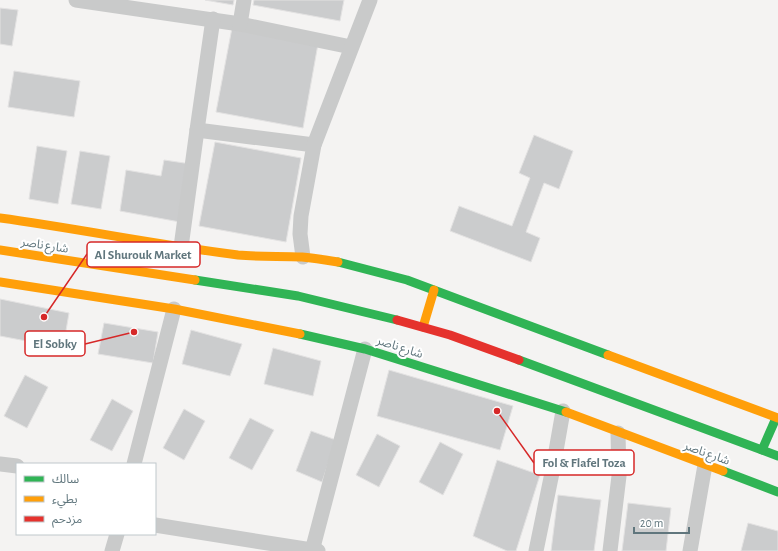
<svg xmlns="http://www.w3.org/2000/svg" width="778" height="551" viewBox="0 0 778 551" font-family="'Alegreya Sans','Noto Sans Arabic',sans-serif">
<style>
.building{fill:#cbcccd;stroke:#e3e2e2}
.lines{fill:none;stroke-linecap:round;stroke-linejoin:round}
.street{stroke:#c9caca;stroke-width:15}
.fast{stroke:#30b455;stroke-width:9}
.slow{stroke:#ff9f0a;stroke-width:9}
.jam{stroke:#e5322d;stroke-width:9}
.labels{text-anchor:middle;stroke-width:4;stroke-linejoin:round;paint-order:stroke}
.street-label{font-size:12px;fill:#60767d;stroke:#fff}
.leader{fill:none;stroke:#d62828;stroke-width:1.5}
.callout-dot{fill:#d62828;stroke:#fff;stroke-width:1.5}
.callout{fill:#fff;stroke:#d62828;stroke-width:1.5}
.callout-label{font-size:13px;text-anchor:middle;font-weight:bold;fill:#60767d}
</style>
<rect width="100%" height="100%" fill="#f4f3f2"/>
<g class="building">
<path d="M205 0H234L233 5Z"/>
<path d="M254 0H344L340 21 253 5Z"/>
<path d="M0 8 18 10 12 46 0 44Z"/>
<path d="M232 28 318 44 303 128 216 112Z"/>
<path d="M14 71 80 81 74 117 8 107Z"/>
<path d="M534 135 573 151 559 189 544 183 526 232 540 238 531 262 450 231 459 206 512 226 530 178 519 173Z"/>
<path d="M215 142 301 158 286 242 199 226Z"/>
<path d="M37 146 67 151 58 204 29 199Z"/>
<path d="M80 151 110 156 101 209 71 204Z"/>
<path d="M164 160 191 164 180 222 120 211 126 170 161 176Z"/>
<path d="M0 299 69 313 63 348 0 336Z"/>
<path d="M104 323 158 332 153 363 98 354Z"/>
<path d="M191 330 242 344 230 376 182 364Z"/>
<path d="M273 348 321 361 313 396 264 384Z"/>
<path d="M389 370 513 406 500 450 377 416Z"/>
<path d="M25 375 48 387 27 428 4 416Z"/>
<path d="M112 399 133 411 112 451 90 440Z"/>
<path d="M184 409 205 421 184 460 163 448Z"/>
<path d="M250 418 274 430 252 470 229 458Z"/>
<path d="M311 431 336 440 322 482 296 471Z"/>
<path d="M377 434 400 446 379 487 356 475Z"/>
<path d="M440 442 463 454 443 495 419 482Z"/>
<path d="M497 460 540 475 516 551H507L473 536Z"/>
<path d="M558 495 601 500 594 551H551Z"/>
<path d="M628 503 671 508 666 551H622Z"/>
<path d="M748 523 778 531V551H741Z"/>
</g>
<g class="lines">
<g class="street">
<path d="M76 0 240 24 351 47"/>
<path d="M240 24 244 0"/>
<path d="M197 130 314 145"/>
<path d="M181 247 197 130 213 19"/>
<path d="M303 257 300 234 301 216 314 145 370 0"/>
<path d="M0 464 17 466"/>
<path d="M134 464 174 309"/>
<path d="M155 525 318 551"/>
<path d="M112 551 117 534"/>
<path d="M312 551 365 349"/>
<path d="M536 551 553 468 563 411"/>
<path d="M610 551 619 476 618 433"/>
<path d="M690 551 705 465"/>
</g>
<g class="fast">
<path d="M338 262 407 280 608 355"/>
<path d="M195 280 298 296 397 320"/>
<path d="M300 334 365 349 566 412"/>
<path d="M519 360 778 456"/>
<path d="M762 450 776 418"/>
<path d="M723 471 778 492"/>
</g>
<g class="slow">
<path d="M0 218C80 229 158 245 238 255 259 257 281 256 302 257 314 258 326 260 338 262"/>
<path d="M0 250 195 280"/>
<path d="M0 282 174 309 300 334"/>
<path d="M423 327 434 290"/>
<path d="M608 355 778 418"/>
<path d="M566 412 723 471"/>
</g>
<path class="jam" d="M397 320 450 335 519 360"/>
</g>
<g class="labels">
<g class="street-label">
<text transform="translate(45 245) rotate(9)" y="4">شارع ناصر</text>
<text transform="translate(400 347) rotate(18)" y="4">شارع ناصر</text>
<text transform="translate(707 453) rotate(20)" y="4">شارع ناصر</text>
</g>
</g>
<path class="leader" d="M44 317L87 254M134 332L85 344M497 411L534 463"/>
<g class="callout-dot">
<circle cx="44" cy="317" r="4"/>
<circle cx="134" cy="332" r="4"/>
<circle cx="497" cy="411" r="4"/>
</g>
<g class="callout">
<rect x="87" y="242" width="113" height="25" rx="4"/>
<rect x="25" y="331" width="60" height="25" rx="4"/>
<rect x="534" y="450" width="100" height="25" rx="4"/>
</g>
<g class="callout-label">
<text x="143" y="259">Al Shurouk Market</text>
<text x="55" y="348">El Sobky</text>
<text x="584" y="467">Fol &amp; Flafel Toza</text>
</g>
<rect x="16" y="463" width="140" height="72" fill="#ffffff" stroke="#bfc8cb"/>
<rect x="24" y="476" width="20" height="6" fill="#30b455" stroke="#bfc8cb"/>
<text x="52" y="483" font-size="12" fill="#60767d">سالك</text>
<rect x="24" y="496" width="20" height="6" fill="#ff9f0a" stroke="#bfc8cb"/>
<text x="52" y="503" font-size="12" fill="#60767d">بطيء</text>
<rect x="24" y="516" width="20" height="6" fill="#e5322d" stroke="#bfc8cb"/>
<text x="52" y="523" font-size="12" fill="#60767d">مزدحم</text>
<path d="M634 527v6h55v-6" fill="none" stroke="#60767d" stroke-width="2"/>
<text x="640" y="527" font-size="12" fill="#60767d" stroke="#ffffff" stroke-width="3" paint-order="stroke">20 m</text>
</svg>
